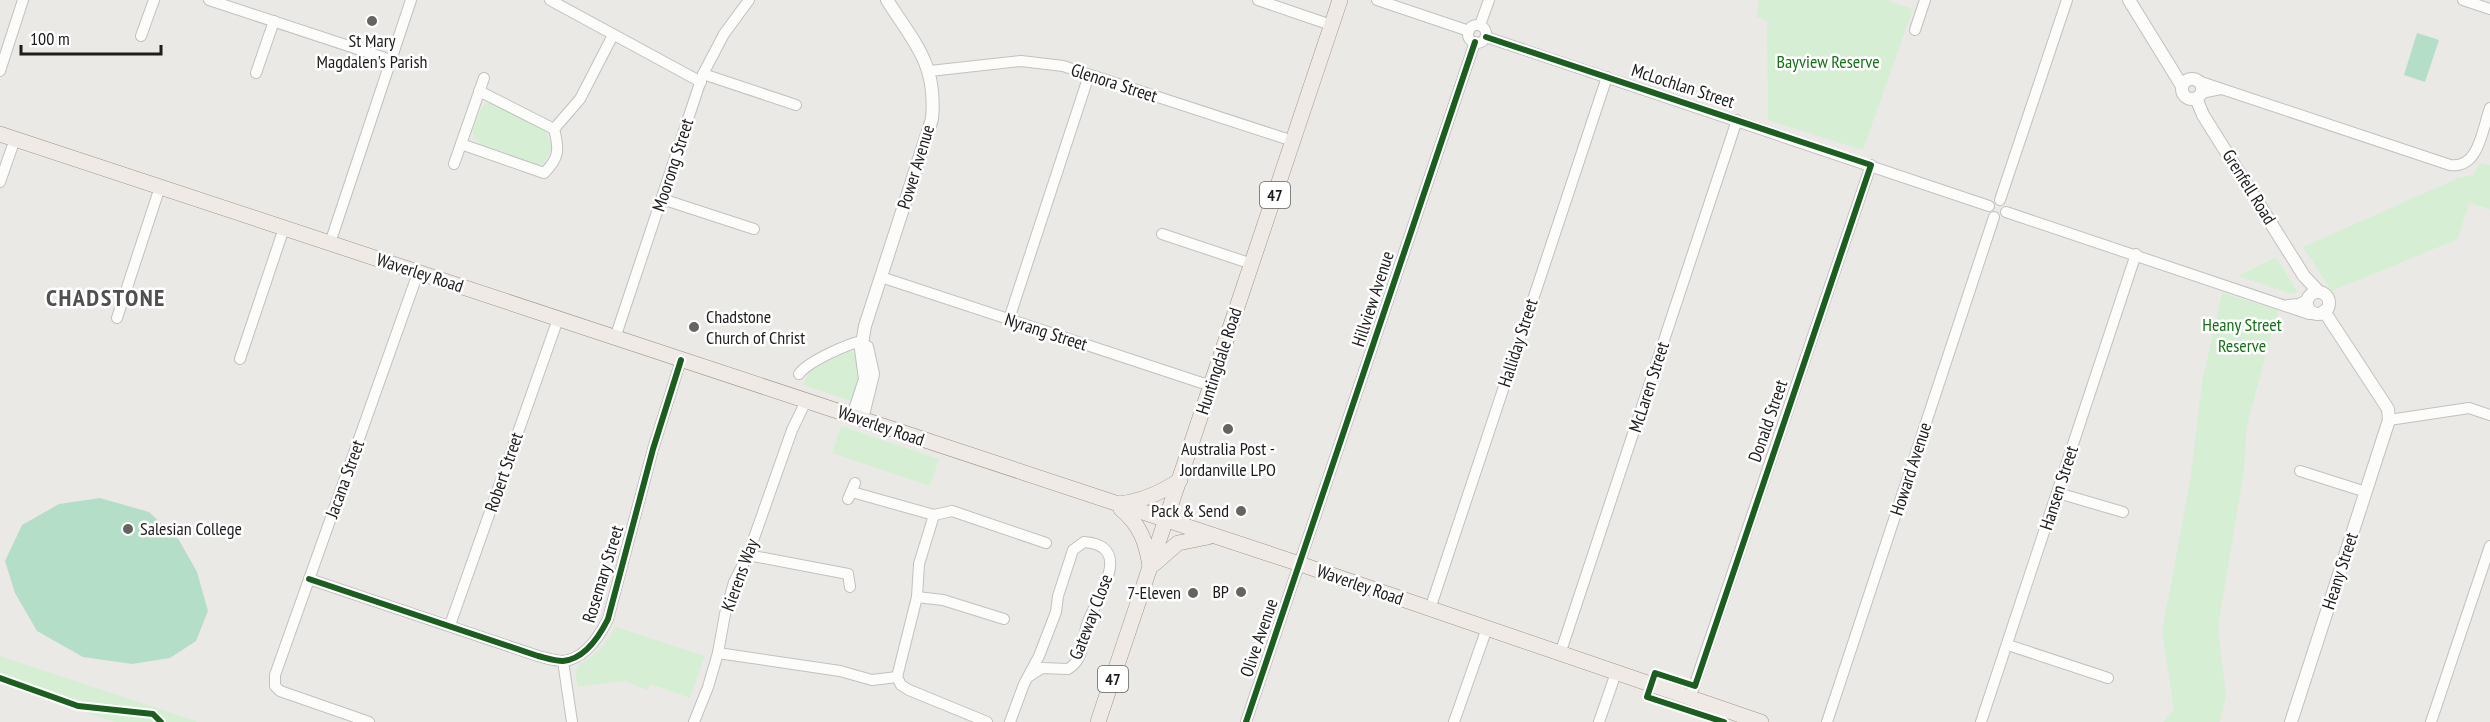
<svg xmlns="http://www.w3.org/2000/svg" width="2490" height="722" viewBox="0 0 2490 722" font-family="'PT Sans Narrow',sans-serif">
<style>
.park{fill:#d6efd4}
.pitch{fill:#b5dec9}
.lines{fill:none;stroke-linecap:round;stroke-linejoin:round}
.minor-casing{stroke:#c2c1c0;stroke-width:12}
.tertiary-casing{stroke:#c2c1c0;stroke-width:14}
.primary-casing{stroke:#9f9485;stroke-width:16}
.minor{stroke:#fcfcfb;stroke-width:10}
.tertiary{stroke:#fcfcfb;stroke-width:12}
.primary{stroke:#efeae5;stroke-width:15}
.cycleway-casing{stroke:#fff;stroke-width:10}
.cycleway{stroke:#1b5e20;stroke-width:6}
.poi-dot{fill:#656463;stroke:#fff;stroke-width:2}
.labels{text-anchor:middle;stroke-width:5;stroke-linejoin:round;paint-order:stroke}
.shield{fill:#fff;stroke:#616161;stroke-width:1.5}
.shield-label{font-size:16px;font-weight:bold;fill:#1d1d1d}
.poi-label{font-size:18px;fill:#1d1d1d;stroke:#fff;text-anchor:end}
.park-label{font-size:18px;fill:#167017;stroke:#fff}
.street-label{font-size:18px;fill:#1d1d1d;stroke:#fff}
.district-label{font-size:24px;font-weight:bold;letter-spacing:1.5px;fill:#505050;stroke:#fff}
</style>
<rect width="100%" height="100%" fill="#ebe9e6"/>
<g class="park">
<path d="M1759 0H1885L1913 9 1863 150 1768 120 1767 21 1757 17Z"/>
<path d="M489 102 545 129 552 147 544 164 533 165 481 145 474 138 473 127 482 106Z"/>
<path d="M2480 163 2490 165V209L2469 203 2458 239 2332 291 2303 247 2458 178 2473 175Z"/>
<path d="M2276 257 2298 292 2292 294 2238 276Z"/>
<path d="M2222 293 2278 310 2247 425 2244 471 2218 628 2226 695 2220 722H2163L2174 710 2162 632 2190 481 2202 382Z"/>
<path d="M850 351 859 357 862 370 853 399 851 401 803 385 809 371Z"/>
<path d="M841 426 939 459 930 486 832 453Z"/>
<path d="M616 627 705 656 690 698 650 684 648 690 624 681 578 687 575 671 580 664 599 651Z"/>
<path d="M0 656 190 719 197 722H114L0 683Z"/>
</g>
<g class="pitch">
<path d="M2417 33 2439 40 2425 82 2404 75Z"/>
<path d="M100 498 149 512 179 540 197 572 208 611 196 641 170 658 132 664 83 657 37 631 15 593 5 561 22 525 59 504Z"/>
</g>
<g class="lines">
<defs>
<g id="minor">
<path d="M209 0 391 60"/>
<path d="M550 0 701 82"/>
<path d="M1258 0 1331 25"/>
<path d="M1377 0 1469 31"/>
<path d="M2463 0 2490 9"/>
<path d="M1480 25 1489 0"/>
<circle cx="1477" cy="34" r="9"/>
<path d="M1915 30 1925 0"/>
<path d="M141 36 154 0"/>
<path d="M1486 37 1989 206"/>
<path d="M0 71 23 0"/>
<path d="M930 71 1021 61 1063 66 1293 141"/>
<path d="M256 73 274 21"/>
<path d="M703 74 796 105"/>
<path d="M2198 81 2450 165C2479 169 2482 130 2490 108"/>
<path d="M479 91 554 129"/>
<path d="M2201 93 2221 89"/>
<path d="M554 129 580 99 613 35"/>
<path d="M461 144 484 78"/>
<path d="M454 164 461 144 544 173C560 158 559 148 554 129"/>
<path d="M0 182 15 139"/>
<path d="M662 199 754 229"/>
<path d="M2000 200 2067 0"/>
<path d="M2006 212 2309 314 2316 313"/>
<path d="M1162 234 1252 264"/>
<path d="M330 243 411 0"/>
<path d="M881 277 1211 386"/>
<path d="M2288 305 2299 304 2307 300"/>
<path d="M117 318 160 187"/>
<path d="M1009 319 1089 75"/>
<path d="M615 338 703 74 724 34 749 0"/>
<path d="M240 359 284 228"/>
<path d="M799 374C807 362 849 343 863 341"/>
<path d="M2389 420 2469 408 2490 415"/>
<path d="M2300 471 2366 492"/>
<path d="M852 492 934 515 952 511 1046 543"/>
<path d="M2058 493 2123 512"/>
<path d="M848 499 855 483"/>
<path d="M934 515 919 564 917 597 897 677 901 685 909 690 987 722"/>
<path d="M748 555 848 574 850 587"/>
<path d="M309 579 538 656C546 658 555 661 563 661 585 659 599 637 608 619L653 449 681 360"/>
<path d="M917 597 943 600 1004 619"/>
<path d="M1430 609 1607 77"/>
<path d="M450 625 558 319"/>
<path d="M2008 645 2108 678"/>
<path d="M718 653 840 671 872 680 897 677"/>
<path d="M1560 654 1737 120"/>
<path d="M563 661 572 722"/>
<path d="M1690 698 1871 165"/>
<path d="M369 722 280 691 275 686V675L418 273"/>
<path d="M694 722 708 687 718 653 725 614 734 582 748 555 792 430 806 401"/>
<path d="M1010 722 1024 684 1039 656 1056 612 1058 596 1073 550 1084 542C1136 546 1096 599 1087 624 1082 640 1085 659 1068 669L1042 668 1028 677"/>
<path d="M1246 722 1475 42"/>
<path d="M1454 722 1487 628"/>
<path d="M1599 722 1616 673"/>
<path d="M1827 722 1994 217"/>
<path d="M1981 722 2136 254"/>
<path d="M2431 722 2490 546"/>
</g>
<g id="tertiary">
<path d="M2129 0 2182 86"/>
<circle cx="2192" cy="89" r="10"/>
<path d="M2196 98 2203 115 2304 276 2319 292"/>
<circle cx="2318" cy="303" r="11"/>
<path d="M853 416 865 379 861 349 865 326 932 119C937 64 915 44 887 0"/>
<path d="M862 419 873 374 867 347"/>
<path d="M2291 722 2389 420 2388 409 2324 311"/>
</g>
<g id="primary">
<path d="M0 134 1300 564 1761 722"/>
<path d="M1119 504C1143 501 1161 493 1180 480"/>
<path d="M1121 509C1140 525 1146 541 1150 566"/>
<path d="M1154 564 1178 543 1208 537"/>
<path d="M1098 722 1340 0"/>
</g>
</defs>
<use href="#minor" class="minor-casing"/>
<use href="#tertiary" class="tertiary-casing"/>
<use href="#primary" class="primary-casing"/>
<use href="#minor" class="minor"/>
<use href="#tertiary" class="tertiary"/>
<use href="#primary" class="primary"/>
<defs>
<g id="cycleway">
<path d="M1486 37 1871 165 1695 686 1655 673 1647 697 1724 722"/>
<path d="M309 579 538 656C546 658 555 661 563 661 585 659 599 637 608 619L653 449 681 360"/>
<path d="M0 678 78 706 153 714 161 722"/>
<path d="M1246 722 1475 42"/>
</g>
</defs>
<use href="#cycleway" class="cycleway-casing"/>
<use href="#cycleway" class="cycleway"/>
</g>
<g class="poi-dot">
<circle cx="372" cy="21" r="6"/>
<circle cx="694" cy="327" r="6"/>
<circle cx="1228" cy="429" r="6"/>
<circle cx="1241" cy="511" r="6"/>
<circle cx="128" cy="529" r="6"/>
<circle cx="1241" cy="592" r="6"/>
<circle cx="1193" cy="593" r="6"/>
</g>
<g class="labels">
<g class="shield">
<rect x="1260" y="182" width="30" height="26" rx="4.5"/>
<rect x="1098" y="666" width="30" height="26" rx="4.5"/>
</g>
<g class="shield-label">
<text x="1275" y="201">47</text>
<text x="1113" y="685">47</text>
</g>
<g class="poi-label">
<text x="372" y="47" text-anchor="middle">St Mary<tspan x="372" dy="21">Magdalen's Parish</tspan></text>
<text x="706" y="323" text-anchor="start">Chadstone<tspan x="706" dy="21">Church of Christ</tspan></text>
<text x="1228" y="455" text-anchor="middle">Australia Post -<tspan x="1228" dy="21">Jordanville LPO</tspan></text>
<text x="1229" y="517">Pack &amp; Send</text>
<text x="140" y="535" text-anchor="start">Salesian College</text>
<text x="1229" y="598">BP</text>
<text x="1181" y="599">7-Eleven</text>
</g>
<g class="park-label">
<text x="1828" y="68">Bayview Reserve</text>
<text x="2242" y="331">Heany Street<tspan x="2242" dy="21">Reserve</tspan></text>
</g>
<g class="street-label">
<text transform="translate(1114 83) rotate(18)" y="6">Glenora Street</text>
<text transform="translate(1683 86) rotate(18)" y="6">McLochlan Street</text>
<text transform="translate(673 165) rotate(-72)" y="6">Moorong Street</text>
<text transform="translate(916 167) rotate(-73)" y="6">Power Avenue</text>
<text transform="translate(2249 187) rotate(58)" y="6">Grenfell Road</text>
<text transform="translate(420 273) rotate(18)" y="6">Waverley Road</text>
<text transform="translate(1373 299) rotate(-72)" y="6">Hillview Avenue</text>
<text transform="translate(1046 332) rotate(18)" y="6">Nyrang Street</text>
<text transform="translate(1518 343) rotate(-72)" y="6">Halliday Street</text>
<text transform="translate(1219 361) rotate(-72)" y="6">Huntingdale Road</text>
<text transform="translate(1649 387) rotate(-72)" y="6">McLaren Street</text>
<text transform="translate(1768 421) rotate(-71)" y="6">Donald Street</text>
<text transform="translate(881 426) rotate(19)" y="6">Waverley Road</text>
<text transform="translate(1911 469) rotate(-72)" y="6">Howard Avenue</text>
<text transform="translate(504 472) rotate(-71)" y="6">Robert Street</text>
<text transform="translate(345 479) rotate(-70)" y="6">Jacana Street</text>
<text transform="translate(2059 488) rotate(-72)" y="6">Hansen Street</text>
<text transform="translate(2340 571) rotate(-72)" y="6">Heany Street</text>
<text transform="translate(603 574) rotate(-73)" y="6">Rosemary Street</text>
<text transform="translate(740 575) rotate(-70)" y="6">Kierens Way</text>
<text transform="translate(1360 585) rotate(19)" y="6">Waverley Road</text>
<text transform="translate(1091 617) rotate(-69)" y="6">Gateway Close</text>
<text transform="translate(1259 638) rotate(-71)" y="6">Olive Avenue</text>
</g>
<g class="district-label">
<text x="106" y="306">CHADSTONE</text>
</g>
</g>
<path d="M21 45v9h140v-9" fill="none" stroke="#1d1d1d" stroke-width="3"/>
<text x="30" y="45" font-size="18" fill="#1d1d1d" stroke="#ffffff" stroke-width="4.5" paint-order="stroke">100 m</text>
</svg>
